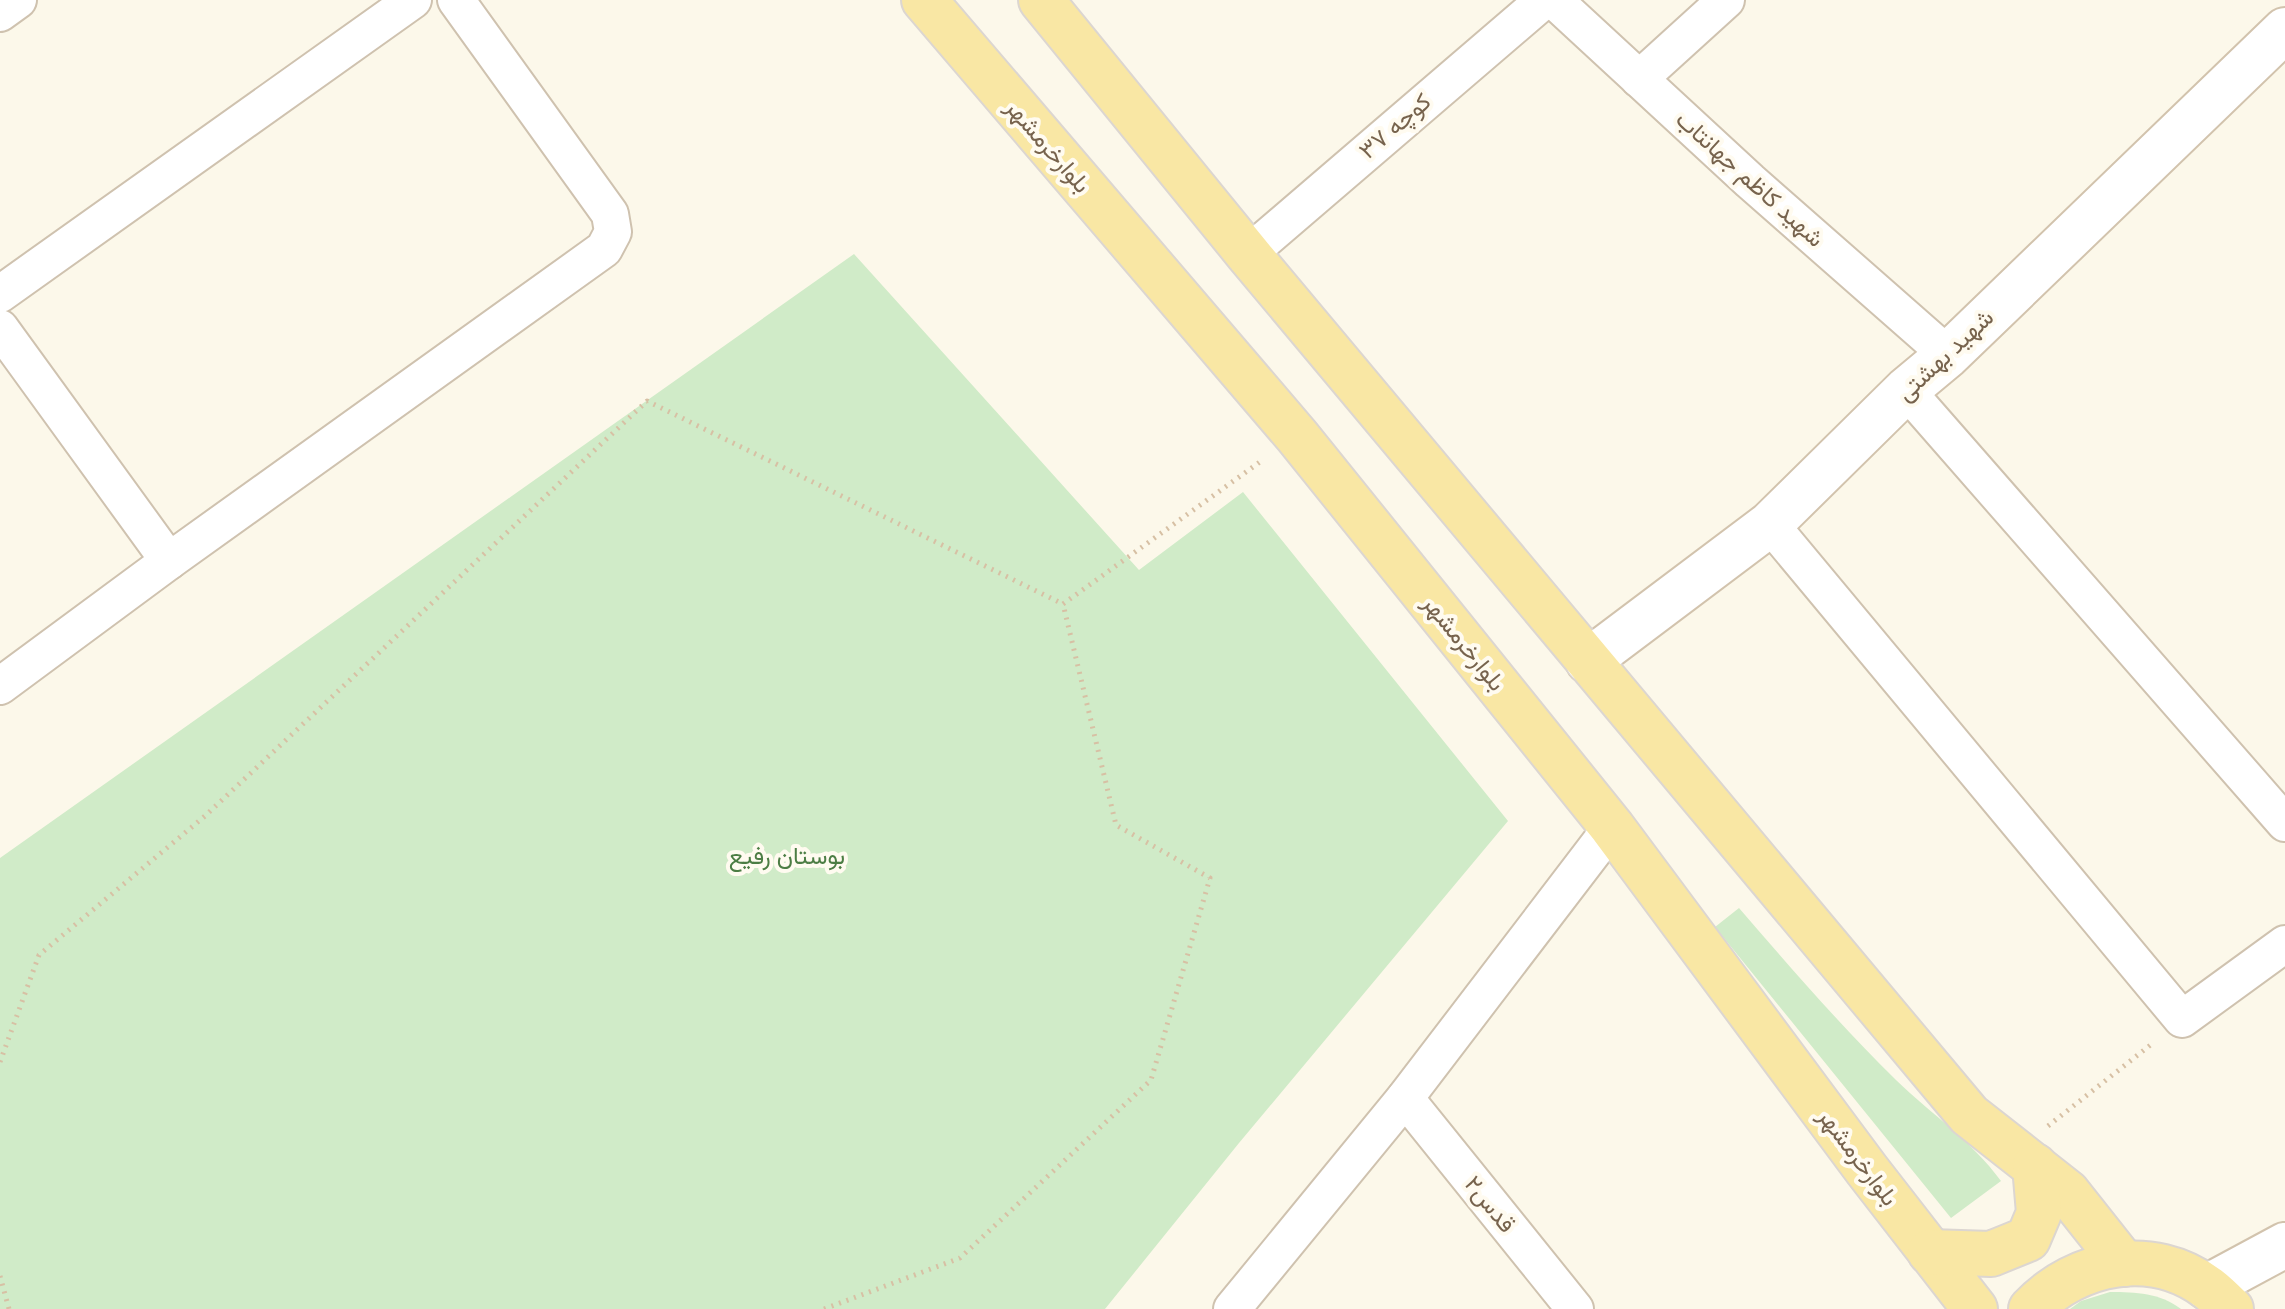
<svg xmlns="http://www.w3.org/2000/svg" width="2285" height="1309" viewBox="0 0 2285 1309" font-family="'Golos Text',Vazirmatn,sans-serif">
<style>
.green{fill:#d0ebc8}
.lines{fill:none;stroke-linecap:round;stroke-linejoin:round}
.street-casing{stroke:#cfc2af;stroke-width:40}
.secondary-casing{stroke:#d2c3ad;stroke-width:48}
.primary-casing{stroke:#dcd6d1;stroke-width:48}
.path{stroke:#d7c0a4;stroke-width:5;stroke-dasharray:2 6;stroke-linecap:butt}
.street{stroke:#fff;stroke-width:36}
.secondary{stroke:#fff;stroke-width:44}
.primary{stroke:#f9e7a4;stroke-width:44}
.labels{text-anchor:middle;stroke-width:8;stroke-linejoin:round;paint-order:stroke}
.street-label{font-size:24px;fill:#77634d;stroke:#fffbf0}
.park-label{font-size:24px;fill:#4c7d44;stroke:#fffbf0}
</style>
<rect width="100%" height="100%" fill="#fcf8ea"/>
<g class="green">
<path d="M854 254 1139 570 1243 492 1508 821 1239 1143 1105 1309H0V858Z"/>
<path d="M1739 908C1790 967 1840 1025 1896 1080 1931 1114 1972 1141 2001 1181L1951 1218 1715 927Z"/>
<path d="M2110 1292C2136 1292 2160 1293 2181 1309H2070L2081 1301Z"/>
</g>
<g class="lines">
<defs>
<g id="street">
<path d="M1554 0 1750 181 1948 355"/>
<path d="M0 13 18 0"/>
<path d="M1639 79 1726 0"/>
<path d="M1248 254 1544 0"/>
<path d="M0 294 413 0"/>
<path d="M0 328 169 561"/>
<path d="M1906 390 2285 823"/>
<path d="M1770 524 2182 1019 2285 944"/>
<path d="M0 686 169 561 604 249 613 232 610 214 456 0"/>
<path d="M1405 1098 1575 1309"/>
<path d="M1232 1309 1405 1098 1612 827"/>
</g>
<g id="secondary">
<path d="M1588 661 1770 524 1906 390 1948 355 2285 30"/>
<path d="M2207 1287 2285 1245"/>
</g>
<g id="primary">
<path d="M924 0 1297 436 1612 827 1867 1170 1975 1309"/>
<path d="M1041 0 1248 254 1969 1115 2067 1192 2124 1264"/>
<path d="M1930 1252 1991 1254 2028 1239 2039 1213 2035 1166"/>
<path d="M2031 1309C2077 1261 2152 1246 2208 1288 2216 1294 2224 1302 2231 1309"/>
</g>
</defs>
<use href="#street" class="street-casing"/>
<use href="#secondary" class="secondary-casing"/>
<use href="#primary" class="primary-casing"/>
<g class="path">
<path d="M1063 604 1264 459"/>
<path d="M0 1062 39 955 205 816 647 401 1063 604"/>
<path d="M2048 1126 2153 1043"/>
<path d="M0 1276 9 1309"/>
<path d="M824 1309 960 1258 1151 1080 1210 878 1116 825 1063 604"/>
</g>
<use href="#street" class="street"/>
<use href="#secondary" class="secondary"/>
<use href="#primary" class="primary"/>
</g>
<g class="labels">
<g class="street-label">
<text transform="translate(1395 126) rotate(-41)" y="8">کوچه ۳۷</text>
<text transform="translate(1048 146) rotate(49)" y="8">بلوارخرمشهر</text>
<text transform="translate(1750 179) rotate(42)" y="8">شهید کاظم جهانتاب</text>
<text transform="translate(1945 355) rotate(-43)" y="8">شهید بهشتی</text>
<text transform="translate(1464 643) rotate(51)" y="8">بلوارخرمشهر</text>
<text transform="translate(1858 1157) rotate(53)" y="8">بلوارخرمشهر</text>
<text transform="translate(1490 1204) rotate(51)" y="8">قدس۲</text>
</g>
<g class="park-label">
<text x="787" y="864">بوستان رفیع</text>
</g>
</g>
</svg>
